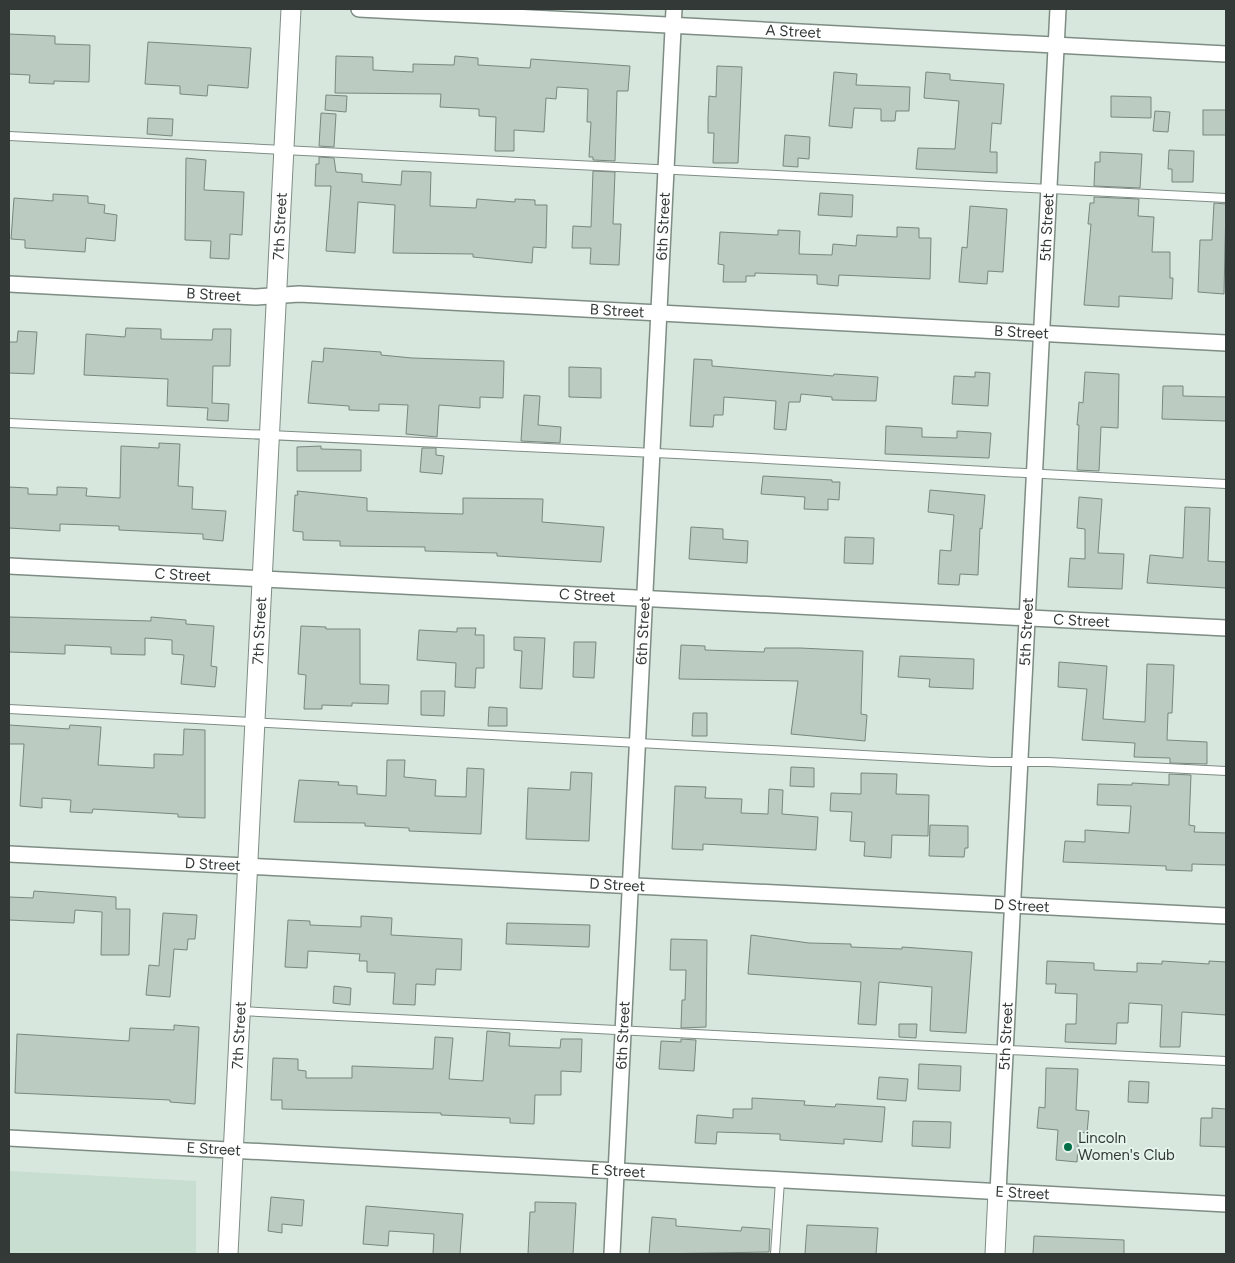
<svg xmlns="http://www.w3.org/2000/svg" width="1235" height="1263" viewBox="0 0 1235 1263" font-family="Figtree,sans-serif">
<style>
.built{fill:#c7ded0}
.building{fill:#bccbc2;stroke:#79877f}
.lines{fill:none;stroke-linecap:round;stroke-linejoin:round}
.service-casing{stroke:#7e8d84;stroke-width:10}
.minor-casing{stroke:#7e8d84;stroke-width:18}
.tertiary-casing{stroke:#7e8d84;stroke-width:21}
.service{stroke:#fff;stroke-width:8}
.minor{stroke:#fff;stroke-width:15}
.tertiary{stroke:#fff;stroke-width:19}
.poi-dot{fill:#006e46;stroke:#e5f4eb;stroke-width:2}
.labels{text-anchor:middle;stroke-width:4;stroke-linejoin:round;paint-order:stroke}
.street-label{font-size:15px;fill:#333936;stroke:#e5f4eb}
.poi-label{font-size:15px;fill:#333936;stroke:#e5f4eb;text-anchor:start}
</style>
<rect width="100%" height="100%" fill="#d8e7de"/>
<path class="built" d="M9 1171 196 1181V1254H9Z"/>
<g class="building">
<path d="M9 34 55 36V44L90 45 89 82 54 81V84L29 83 30 75 9 74Z"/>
<path d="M148 42 251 48 248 88 208 85 207 96 180 94V86L145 84Z"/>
<path d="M336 56 373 57V70L413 72V64L454 65 455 56 478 58V65L530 68 531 59 630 66 628 91H617L615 161 593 160V157H589L591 122H587L588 89 557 87 556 99 546 98 544 132 514 130V151H495L496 117 479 116V109L440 107 441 94 335 93Z"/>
<path d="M717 66 742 67 738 163H713L714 133H708V117L709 96 716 97Z"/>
<path d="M834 72 857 74 856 85 910 87 909 111H896L895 121H881V109L854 108 852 128 829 126Z"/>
<path d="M926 72 950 74V80L1004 84 1001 124 992 123 990 152H997V173L916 169 918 148 955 149 959 101 924 98Z"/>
<path d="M326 95 347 96 346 112 325 110Z"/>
<path d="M1111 96 1151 97V118L1111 117Z"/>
<rect x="1203" y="110" width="23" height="25"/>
<path d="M1155 111 1170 112 1168 132 1153 131Z"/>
<path d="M321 113 336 114 334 147 319 146Z"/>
<path d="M148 118 173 119 172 136 147 134Z"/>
<path d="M785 135 810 137 809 159 798 158V167L783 166Z"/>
<path d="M1169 150 1194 151 1193 182H1172V169H1168Z"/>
<path d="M1100 152 1142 154 1140 188 1094 186 1095 162H1100Z"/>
<path d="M319 157 334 158 336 172 362 174V182L401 185 402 171 431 172 430 206 476 208 477 199 515 202V199L535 200V205H547L546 248 533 247 532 263 473 257V254L393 253 395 205 358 202 355 253 326 251 331 186H315L316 164H319Z"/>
<path d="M186 158 206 160 204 190 244 192 242 235 230 234 229 259 210 258 211 241 185 240Z"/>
<path d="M593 171 615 172 613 224H621L619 265 590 264 591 248H572L573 226 591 227Z"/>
<path d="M820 193 853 195 852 217 818 215Z"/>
<path d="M53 194 88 196V203L105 205 104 213 117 215 115 241 86 238 85 252 25 248V240L11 239 14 198 53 201Z"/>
<path d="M1094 197 1139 199 1138 216 1154 217 1152 252H1170V278H1173L1172 299 1119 296V307L1084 305 1091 224H1088L1090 203H1094Z"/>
<path d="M1214 203 1226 204 1224 294 1198 292 1200 240H1212Z"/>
<path d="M970 206 1007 209 1003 272 988 271 987 284 959 282 962 247 967 248Z"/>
<path d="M897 227 919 228V238H931L930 279 839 275 838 286 817 284V275L755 273V276H746V282H723L724 265 718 264 720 232 778 235V230L800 231 799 254 832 255 833 244 856 246 857 235 897 237Z"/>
<path d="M126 328 161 329V339L212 340 213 329H231L230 366H213L212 403 229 404 228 421 207 420 208 408 167 406 168 379 84 375 86 334 125 337Z"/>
<path d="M18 331 37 332 34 374 9 373V342H17Z"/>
<path d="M324 348 381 352V355L412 358 504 361 503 398 480 397V408L439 405 437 437 406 434 408 405 379 404V411L349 410V406L308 403 312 361 323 362Z"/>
<path d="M694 359 712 360V366L833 376 834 374 878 377 876 401 832 400V397L801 394 800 402H789L786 430 774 429 776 401 724 397 723 415H714L713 427 690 426Z"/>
<path d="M569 367 601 368V398L569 397Z"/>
<path d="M975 372 990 373 988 406 952 404 954 376 975 377Z"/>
<path d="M1085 372 1119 374 1118 428 1101 427 1099 471 1077 470 1079 425H1077L1079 402 1083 403Z"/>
<path d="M1163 386H1183V396L1226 397V421L1162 419Z"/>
<path d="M524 395 540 396 538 425 561 427 560 443 521 441Z"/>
<path d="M886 426 922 428V437L957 438V431L991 433 989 458 885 454Z"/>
<path d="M159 443 180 444 178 486 193 487 192 509 226 511 223 541 203 539V534L119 530V526L60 524V531L9 528V487L28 488V494L57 495V487L87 488 86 496 120 498 121 446 159 448Z"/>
<path d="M321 446V449L361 450V471H297V447Z"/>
<path d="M422 448H436V455L444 456 442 474 420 472Z"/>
<path d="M763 476 832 480V482H840L839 500 828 499V510L804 509 805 497 761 494Z"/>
<path d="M930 490 985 495 982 529 980 528 978 575 960 574 959 585 938 584 940 550 951 551 954 515 928 512Z"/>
<path d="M297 491 367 498V511L426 513 463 514V498L543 499 542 522 604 527 601 562 497 556V553L425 551V547L340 546V541L303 540V532L293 531 295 495H298Z"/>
<path d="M1079 497 1102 499 1098 553 1124 554 1122 589 1068 587 1070 558 1085 559V529L1077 528Z"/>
<path d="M1185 507 1210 508 1208 561 1226 562V588L1147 583 1150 555 1183 558Z"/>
<path d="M691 527 723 529V539L748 541 747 563 689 559Z"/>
<path d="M845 537 874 538 873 564 844 563Z"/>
<path d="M9 617 151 621V617L186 620V624L214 626 211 666 217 667 215 687 181 684 184 655 172 654V640L145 638V655L111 654V647L65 645V654L9 652Z"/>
<path d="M301 626 326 627V629H360V684L389 685 388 704 352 703V706L322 705V709H304L306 675 298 674Z"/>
<path d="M457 628H476L475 635H484V668H476L475 688 455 687 456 663 417 660 419 630 457 632Z"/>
<path d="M514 637 545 638 542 689 520 688 522 651 514 650Z"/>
<path d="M574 642H596L594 678 573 677Z"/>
<path d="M681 645 705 646V650L764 652 765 648H800L863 651 861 714 867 715 865 741 791 734 798 681 679 679Z"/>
<path d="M900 656 974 659 973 689 929 687 930 679 898 677Z"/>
<path d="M1059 662 1107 666 1103 719 1145 722 1147 664 1174 665 1172 713H1168L1167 740 1207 742V764L1170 763V758L1134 757 1135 743 1082 740 1087 689 1058 687Z"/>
<path d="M421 691H445L444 716 421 715Z"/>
<path d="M489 707 507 708V726H488Z"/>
<path d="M693 713H707V736H692Z"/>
<path d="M9 725 69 729 70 725 101 727 98 765 154 768V754L183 755 184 729 205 730V818L178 817V814L93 809 92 813 70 812 71 800 42 798V808L20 806 24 744H9Z"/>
<path d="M387 760H405L404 777 436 780 435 796 466 797 467 768 484 769 481 834 409 831V828L365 826V823L294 822 299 780 339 782 338 785 357 786V794L386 796Z"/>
<path d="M791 767 814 768V787L790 786Z"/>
<path d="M571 772 592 773 589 841 526 839 528 788 570 790Z"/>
<path d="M861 773 897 774 896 794 929 795 928 836 892 835 891 858 864 856 865 842 850 841 852 812 830 811 831 793 861 794Z"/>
<path d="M1169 774 1191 775 1189 825 1195 826 1194 832 1226 833V865L1192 864V871L1166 870V866L1063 862 1065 841 1085 842V830L1129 833 1131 806 1097 805 1098 784 1132 785V783L1169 785Z"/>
<path d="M675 786 706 787 705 798 742 799 741 813 768 814 769 789 783 790 782 814 818 817 816 850 703 844V850L672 849Z"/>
<path d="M930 825 968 826V848H965L964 857 929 856Z"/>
<path d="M34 891 116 897V909H130L129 955H101L102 912 75 910 74 923 9 920V897L33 898Z"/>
<path d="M163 913 197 915 195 939H188L187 950 174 949 170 997 146 995 149 965 159 966Z"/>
<path d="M361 916 392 918 391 935 462 939 461 970 436 969 435 985 416 984 415 1005 393 1004 395 973 367 972V961H359L360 954 308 951 307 968 285 967 288 920 310 921V925L361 927Z"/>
<path d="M507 923 590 925 589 947 506 944Z"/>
<path d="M751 935 809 943 851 944V947L902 949V947L972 952 966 1033 930 1031 932 987 879 982 876 1025 858 1024 861 982 748 974Z"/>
<path d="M671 939 707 940 706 1027 681 1028 682 1000H685L686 970H670Z"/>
<path d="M1047 961 1094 963V970L1137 972V963L1162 964V961L1209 964V961L1226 962V1015L1182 1012 1180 1047H1160L1162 1005 1129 1003 1128 1023H1117L1116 1044 1065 1042 1066 1024H1076L1077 994 1055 993 1056 984H1046Z"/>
<path d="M334 986 351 988 350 1005 333 1003Z"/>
<path d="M899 1024H917L916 1038 899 1037Z"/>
<path d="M174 1025 199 1027 195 1104 170 1102V1100L15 1093 17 1034 129 1041 130 1028 174 1030Z"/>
<path d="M487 1031 510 1033 509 1046 560 1048 561 1039H582L581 1072 561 1071V1095H535L534 1124 510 1123V1118L441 1115V1113L282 1109V1100H271L273 1058 298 1059V1070L306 1071V1078H352V1066L433 1069 435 1037 453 1038 449 1079 483 1081Z"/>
<path d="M681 1039 696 1040 694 1071 659 1069 661 1041 681 1042Z"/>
<path d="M919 1064 961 1066 960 1091 918 1089Z"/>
<path d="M1046 1068 1078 1069 1076 1110 1089 1111 1087 1133 1079 1132 1077 1162 1056 1160 1058 1130 1037 1128 1039 1107 1045 1108Z"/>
<path d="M879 1077 908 1079 906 1101 877 1099Z"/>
<path d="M1129 1081 1149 1082 1148 1103 1128 1102Z"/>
<path d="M752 1098 805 1101 804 1105 835 1107 836 1104 885 1107 882 1142 844 1139V1144L780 1140V1134L717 1132 716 1144 695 1143 697 1115 733 1118V1109H752Z"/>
<path d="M1212 1108 1226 1109V1147L1200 1146 1201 1118H1212Z"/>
<path d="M913 1121 951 1122 950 1148 912 1146Z"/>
<path d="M271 1197 304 1200 302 1226 282 1224V1233L268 1231Z"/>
<path d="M535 1202 576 1203 573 1254H528L530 1212H535Z"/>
<path d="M366 1206 463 1214 460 1254H433L434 1234 389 1231 388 1246 363 1244Z"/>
<path d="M652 1217 676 1219V1226L741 1231 742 1227 770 1229 769 1252 649 1254Z"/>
<path d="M807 1225 878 1228 876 1254H805Z"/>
<path d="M1034 1236 1124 1240V1254H1033Z"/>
</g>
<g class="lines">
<defs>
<g id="service">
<path d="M9 136 1226 198"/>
<path d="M9 423 677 454 1226 484"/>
<path d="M9 709 992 762H1048L1226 771"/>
<path d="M240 1011 1226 1061"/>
<path d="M775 1254 780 1181"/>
</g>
<g id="minor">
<path id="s1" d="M359 9 1226 54"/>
<path id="s2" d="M9 284 256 297 299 294 1226 343"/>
<path id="s3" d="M9 566 1226 628"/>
<path id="s4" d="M9 854 1226 916"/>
<path id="s5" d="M9 1138 1226 1204"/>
<path id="s6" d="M998 1192 1058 9"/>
<path id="s7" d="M612 1254 674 9"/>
</g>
<g id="tertiary">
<path id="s8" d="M228 1254 291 9"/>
<path d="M995 1254 998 1192"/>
</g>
</defs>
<use href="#service" class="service-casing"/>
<use href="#minor" class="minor-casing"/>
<use href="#tertiary" class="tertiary-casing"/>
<use href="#service" class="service"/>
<use href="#minor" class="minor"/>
<use href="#tertiary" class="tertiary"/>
</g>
<circle class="poi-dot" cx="1068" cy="1147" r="5"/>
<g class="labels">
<g class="street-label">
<text dy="5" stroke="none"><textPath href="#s1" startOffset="435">A Street</textPath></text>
<text dy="5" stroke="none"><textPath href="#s8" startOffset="1029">7th Street</textPath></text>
<text dy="5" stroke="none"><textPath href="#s7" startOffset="1029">6th Street</textPath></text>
<text dy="5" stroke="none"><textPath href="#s6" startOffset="966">5th Street</textPath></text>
<text dy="5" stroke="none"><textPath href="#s2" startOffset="205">B Street</textPath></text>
<text dy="5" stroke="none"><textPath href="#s2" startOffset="609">B Street</textPath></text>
<text dy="5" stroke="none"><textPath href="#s2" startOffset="1014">B Street</textPath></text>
<text dy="5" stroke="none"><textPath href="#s3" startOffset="174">C Street</textPath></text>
<text dy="5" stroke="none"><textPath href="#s3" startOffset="579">C Street</textPath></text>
<text dy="5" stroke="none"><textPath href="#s3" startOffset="1074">C Street</textPath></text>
<text dy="5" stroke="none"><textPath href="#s8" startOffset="624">7th Street</textPath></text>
<text dy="5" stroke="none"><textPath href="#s6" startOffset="561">5th Street</textPath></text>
<text dy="5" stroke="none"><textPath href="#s7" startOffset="624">6th Street</textPath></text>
<text dy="5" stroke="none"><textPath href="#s4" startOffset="204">D Street</textPath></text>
<text dy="5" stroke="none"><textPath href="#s4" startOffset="609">D Street</textPath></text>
<text dy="5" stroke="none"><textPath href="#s4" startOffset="1014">D Street</textPath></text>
<text dy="5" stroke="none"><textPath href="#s8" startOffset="219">7th Street</textPath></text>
<text dy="5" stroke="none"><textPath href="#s7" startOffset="219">6th Street</textPath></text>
<text dy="5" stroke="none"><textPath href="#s6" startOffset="156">5th Street</textPath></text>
<text dy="5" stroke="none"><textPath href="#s5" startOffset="205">E Street</textPath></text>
<text dy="5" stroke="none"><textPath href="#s5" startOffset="610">E Street</textPath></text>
<text dy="5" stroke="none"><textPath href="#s5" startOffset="1015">E Street</textPath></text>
</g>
<g class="poi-label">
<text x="1078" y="1143">Lincoln<tspan x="1078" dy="17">Women's Club</tspan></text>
</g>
</g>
<rect width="1235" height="1263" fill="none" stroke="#333936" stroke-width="20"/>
</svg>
